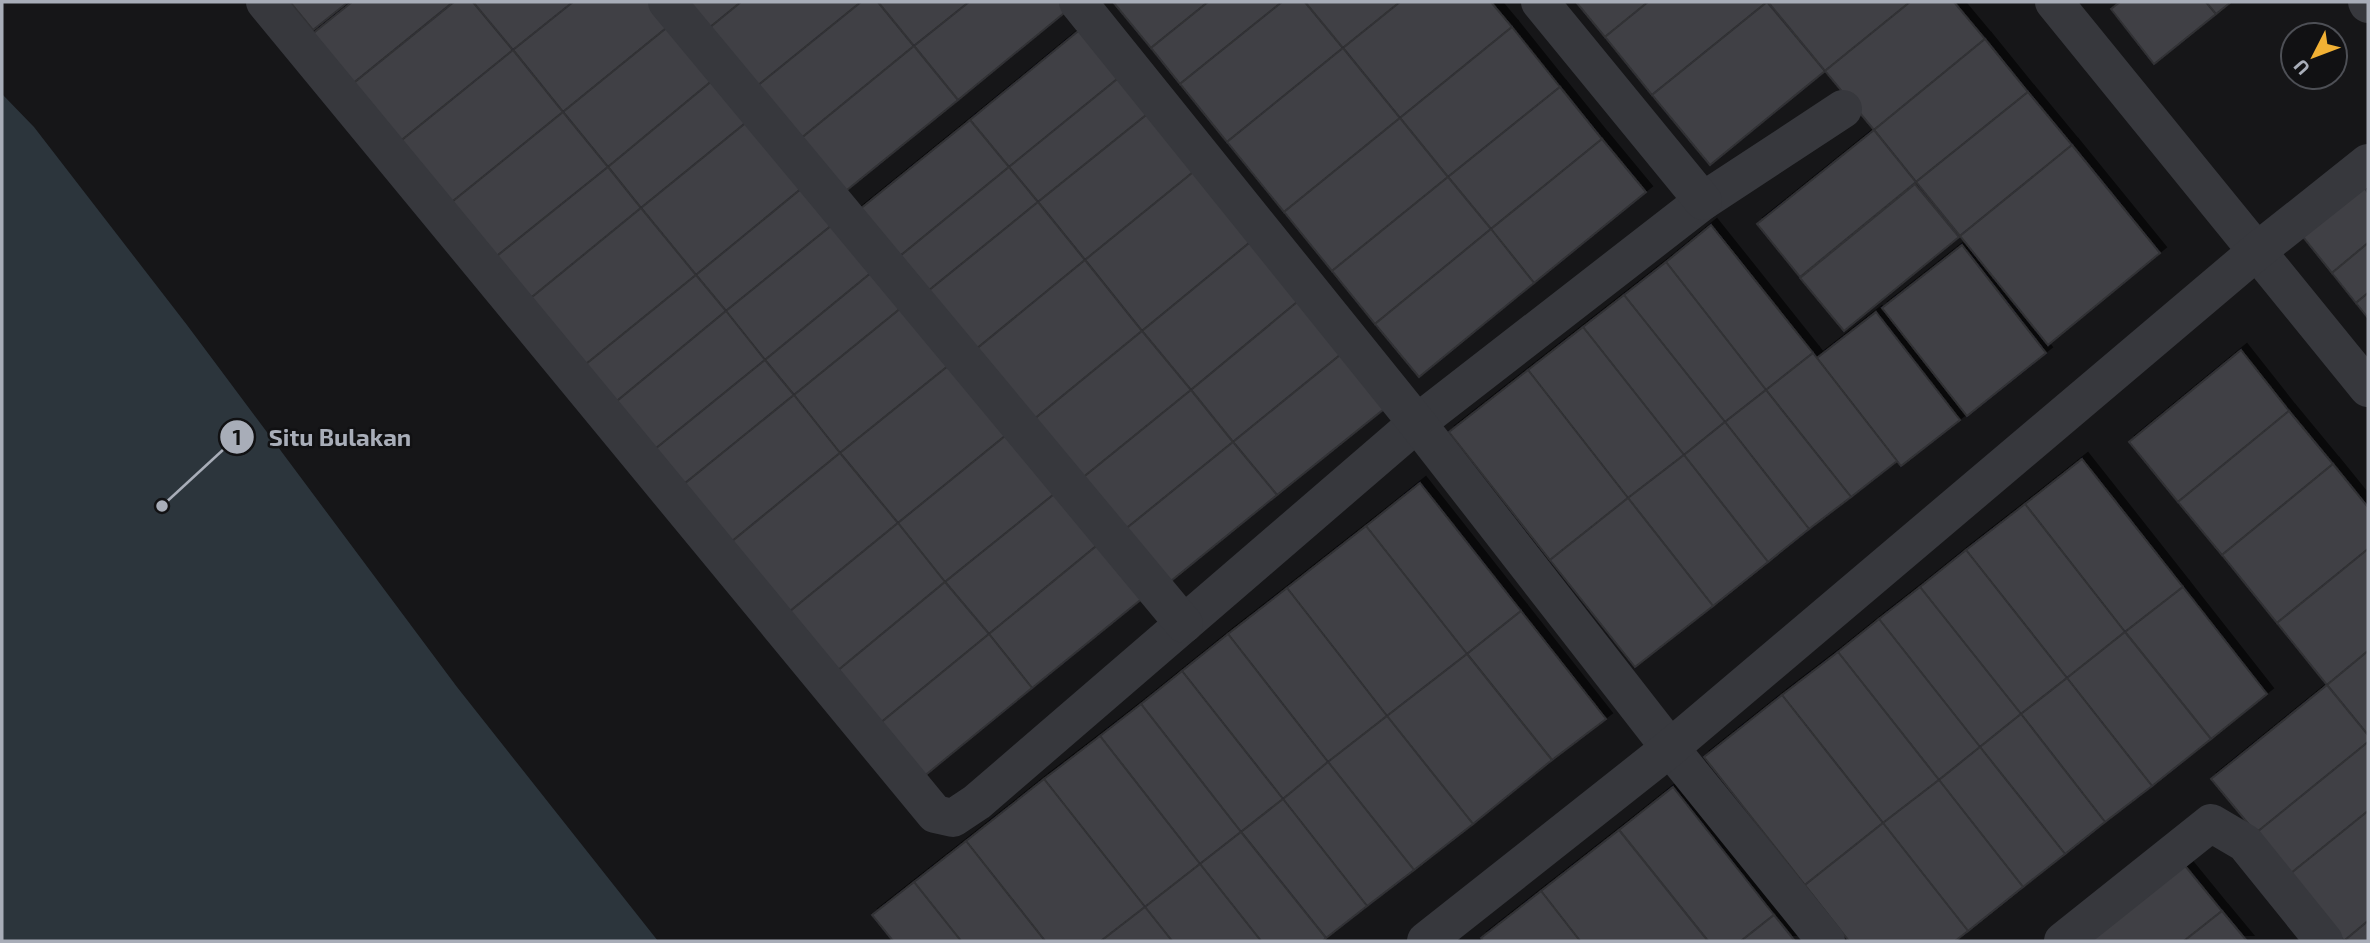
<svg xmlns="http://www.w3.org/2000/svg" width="2370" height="943" viewBox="0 0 2370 943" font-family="'Exo 2',sans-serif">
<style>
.water{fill:#2c353c}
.building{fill:#404145;stroke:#303034;stroke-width:2;filter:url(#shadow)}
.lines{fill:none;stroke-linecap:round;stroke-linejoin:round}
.street{stroke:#37383d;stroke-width:38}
.leader{fill:none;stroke:#a8adb8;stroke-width:2.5}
.callout-dot{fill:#a8adb8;stroke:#111113;stroke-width:2.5}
.mark-label{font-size:21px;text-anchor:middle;font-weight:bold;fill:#111}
.callout-label{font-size:24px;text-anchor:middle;font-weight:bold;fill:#a8adb8;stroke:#111113;stroke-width:5;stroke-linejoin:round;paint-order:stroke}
</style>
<defs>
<filter id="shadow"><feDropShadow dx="6" dy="-6" stdDeviation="0" flood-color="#0009"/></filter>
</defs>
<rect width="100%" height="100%" fill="#161618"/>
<path class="water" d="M2 94 34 127 187 325 457 687 658 941H2Z"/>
<g class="building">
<path d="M290 2H348L313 30Z"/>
<path d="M352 2H453L351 85 311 35Z"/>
<path d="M454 2H473L513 50 397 144 350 86Z"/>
<path d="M473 2H573L513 50Z"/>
<path d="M573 2H659L675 21 563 112 513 50Z"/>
<path d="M686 2H741L708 29Z"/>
<path d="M741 2H861L756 87 708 29Z"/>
<path d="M861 2H878L914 46 799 140 756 87Z"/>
<path d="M878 2H969L914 46Z"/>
<path d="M969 2H1064L1069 9 958 100 914 46Z"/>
<path d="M1113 2H1208L1151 48Z"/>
<path d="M1208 2H1282L1180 84 1151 48Z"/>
<path d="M1282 2H1305L1343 48 1227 142 1180 84Z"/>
<path d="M1305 2H1400L1343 48Z"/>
<path d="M1400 2H1491L1512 27 1400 118 1343 48Z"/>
<path d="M1576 2H1648L1605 37Z"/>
<path d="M1648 2H1767L1652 95 1605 37Z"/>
<path d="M1767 2 1825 71 1710 165 1652 95Z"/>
<path d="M1768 2H1910L1825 71Z"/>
<path d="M1910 2H1954L1985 39 1874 130 1825 71Z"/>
<path d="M2120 2H2206L2216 14 2154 64 2111 9Z"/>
<path d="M2206 2H2231L2216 14Z"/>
<path d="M675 21 719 75 608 167 563 112Z"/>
<path d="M1512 27 1560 87 1448 177 1400 118Z"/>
<path d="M1082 28 1121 76 1009 167 970 120Z"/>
<path d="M1985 39 2028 92 1916 182 1874 130Z"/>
<path d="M914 46 958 100 842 194 799 140Z"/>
<path d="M1343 48 1400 118 1284 212 1227 142Z"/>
<path d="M513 50 563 112 447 206 397 144Z"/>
<path d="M719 75 753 117 641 208 608 167Z"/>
<path d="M1121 76 1150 112 1038 202 1009 167Z"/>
<path d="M1560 87 1602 139 1491 229 1448 177Z"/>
<path d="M2028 92 2072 145 1960 236 1916 182Z"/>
<path d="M563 112 608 167 492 260 447 206Z"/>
<path d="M1150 112 1197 169 1085 260 1038 202Z"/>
<path d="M753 117 807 184 696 275 641 208Z"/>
<path d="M1400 118 1448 177 1332 271 1284 212Z"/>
<path d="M970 120 1009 167 894 261 854 214Z"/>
<path d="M1874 130 1916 182 1800 277 1757 224Z"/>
<path d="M1602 139 1646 192 1534 283 1491 229Z"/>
<path d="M2072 145 2160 253 2048 345 1960 236Z"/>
<path d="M608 167 641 208 526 302 492 260Z"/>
<path d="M1009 167 1038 202 922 296 894 261Z"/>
<path d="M1197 169 1254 239 1142 331 1085 260Z"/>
<path d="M1448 177 1491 229 1375 324 1332 271Z"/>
<path d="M807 184 837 221 726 311 696 275Z"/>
<path d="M1915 184 1959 237 1844 331 1800 278Z"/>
<path d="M2364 187 2368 193V243L2332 273 2303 237Z"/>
<path d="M1038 202 1085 260 969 355 922 296Z"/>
<path d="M641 208 696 275 580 369 526 302Z"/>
<path d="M837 221 877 268 765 360 726 311Z"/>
<path d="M1711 225 1813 353 1766 390 1666 262Z"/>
<path d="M1491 229 1534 283 1419 377 1375 324Z"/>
<path d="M1254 239 1302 298 1191 390 1142 331Z"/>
<path d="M2368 243V293L2356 303 2332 273Z"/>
<path d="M1962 245 2046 353 1967 416 1882 308Z"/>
<path d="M1085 260 1142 331 1027 425 969 355Z"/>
<path d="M1666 262 1766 390 1725 422 1624 295Z"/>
<path d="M877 268 906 304 794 395 765 360Z"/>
<path d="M696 275 726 311 611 406 580 369Z"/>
<path d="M2368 293V318L2356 303Z"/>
<path d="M1624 295 1725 422 1684 455 1583 327Z"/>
<path d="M1302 298 1345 351 1233 442 1191 390Z"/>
<path d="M906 304 953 362 840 453 794 395Z"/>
<path d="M726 311 765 360 649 454 611 406Z"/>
<path d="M1876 312 1960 420 1901 466 1817 358Z"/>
<path d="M1583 327 1684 455 1628 498 1528 370Z"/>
<path d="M1142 331 1191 390 1075 484 1027 425Z"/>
<path d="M2241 350 2289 411 2178 502 2129 442Z"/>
<path d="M1345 351 1389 405 1277 495 1233 442Z"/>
<path d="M1813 353 1897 461 1851 497 1766 390Z"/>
<path d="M765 360 794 395 678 489 649 454Z"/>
<path d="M953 362 1010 432 898 523 840 453Z"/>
<path d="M1528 370 1628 498 1550 560 1449 432Z"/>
<path d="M1191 390 1233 442 1117 536 1075 484Z"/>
<path d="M1766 390 1851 497 1809 529 1725 422Z"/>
<path d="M794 395 840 453 725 547 678 489Z"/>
<path d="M2289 411 2333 464 2222 555 2178 502Z"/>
<path d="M1725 422 1809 529 1768 562 1684 455Z"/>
<path d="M1010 432 1058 491 945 582 898 523Z"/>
<path d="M1233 442 1277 495 1161 589 1117 536Z"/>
<path d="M840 453 898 523 783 617 725 547Z"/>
<path d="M1684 455 1768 562 1713 606 1628 498Z"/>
<path d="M2082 459 2183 587 2125 632 2025 504Z"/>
<path d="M2333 464 2368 507V549L2277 623 2222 555Z"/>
<path d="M1420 483 1521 611 1467 654 1366 526Z"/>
<path d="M1058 491 1100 543 989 634 945 582Z"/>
<path d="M1628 498 1713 606 1635 667 1550 560Z"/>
<path d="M2025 504 2125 632 2067 678 1966 550Z"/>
<path d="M898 523 945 582 830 677 783 617Z"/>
<path d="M1366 526 1467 654 1387 716 1287 588Z"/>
<path d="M1100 543 1144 597 1032 688 989 634Z"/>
<path d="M2368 549V651L2327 685 2277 623Z"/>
<path d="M1966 550 2067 678 2021 714 1920 587Z"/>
<path d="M945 582 989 634 873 729 830 677Z"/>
<path d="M1920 587 2021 714 1980 747 1879 619Z"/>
<path d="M2183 587 2267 694 2211 739 2125 632Z"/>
<path d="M1287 588 1387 716 1328 762 1228 634Z"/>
<path d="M1521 611 1606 719 1552 760 1467 654Z"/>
<path d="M1879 619 1980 747 1939 780 1838 652Z"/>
<path d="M2125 632 2211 739 2152 786 2067 678Z"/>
<path d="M989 634 1032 688 917 782 873 729Z"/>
<path d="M1228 634 1328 762 1283 799 1182 671Z"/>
<path d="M2368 651V735L2327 685Z"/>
<path d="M1838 652 1939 780 1883 823 1782 695Z"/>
<path d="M1467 654 1552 760 1473 824 1387 716Z"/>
<path d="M1182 671 1283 799 1241 832 1141 704Z"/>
<path d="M2067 678 2152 786 2105 822 2021 714Z"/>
<path d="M2327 685 2368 735V742L2256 833 2211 779Z"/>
<path d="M1782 695 1883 823 1805 885 1704 757Z"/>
<path d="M1141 704 1241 832 1200 864 1100 736Z"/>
<path d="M2021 714 2105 822 2065 854 1980 747Z"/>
<path d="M1387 716 1473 824 1414 870 1328 762Z"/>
<path d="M1100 736 1200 864 1145 907 1044 779Z"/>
<path d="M2368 742V811L2290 874 2256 833Z"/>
<path d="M1980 747 2065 854 2023 887 1939 780Z"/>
<path d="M1328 762 1414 870 1367 906 1283 799Z"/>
<path d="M1044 779 1145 907 1101 941H1045L966 841Z"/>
<path d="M1939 780 2023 887 1968 931 1883 823Z"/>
<path d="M1673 787 1774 915 1741 941H1708L1619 830Z"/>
<path d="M1283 799 1367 906 1326 938 1241 832Z"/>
<path d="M2368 811V921L2344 941 2290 874Z"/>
<path d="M1883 823 1968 931 1955 941H1849L1805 885Z"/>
<path d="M1619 830 1708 941H1580L1541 891Z"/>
<path d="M1241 832 1326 938 1323 941H1261L1200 864Z"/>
<path d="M966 841 1045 941H961L914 882Z"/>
<path d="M2177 856 2222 911 2184 941H2073Z"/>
<path d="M1200 864 1261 941H1172L1145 907Z"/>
<path d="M914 882 961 941H893L872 915Z"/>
<path d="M1541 891 1580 941H1483L1481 938Z"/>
<path d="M1145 907 1172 941H1101Z"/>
<path d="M2222 911 2247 941H2184Z"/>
<path d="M1774 915 1795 941H1741Z"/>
<path d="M2368 921V941H2344Z"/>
</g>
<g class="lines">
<g class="street">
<path d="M265 2 935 814 953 818 977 802 1417 423 1703 201 1843 109"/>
<path d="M667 2 1184 624"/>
<path d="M1078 2 1417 423 1670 748 1826 941"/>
<path d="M1540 2 1703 201"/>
<path d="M2054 2 2368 388"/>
<path d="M2367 2 2368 4"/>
<path d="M1426 941 1670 748 2256 252 2368 163"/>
<path d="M2063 941 2211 823 2245 843 2324 941"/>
</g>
</g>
<path class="leader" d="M162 506L237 437"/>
<g class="callout-dot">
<circle cx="162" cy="506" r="7"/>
<circle cx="237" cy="437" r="18"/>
</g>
<g class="mark-label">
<text x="237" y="445">1</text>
</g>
<g class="callout-label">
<text x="340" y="446">Situ Bulakan</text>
</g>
<rect width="2370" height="943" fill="none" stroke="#a8adb8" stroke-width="7"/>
<g transform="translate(2314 56) rotate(228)"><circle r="33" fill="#111113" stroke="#4d4f55" stroke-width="2"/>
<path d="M0-5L12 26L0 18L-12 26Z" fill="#f2b134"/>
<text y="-10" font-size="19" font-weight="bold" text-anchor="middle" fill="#a8adb8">U</text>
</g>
</svg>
